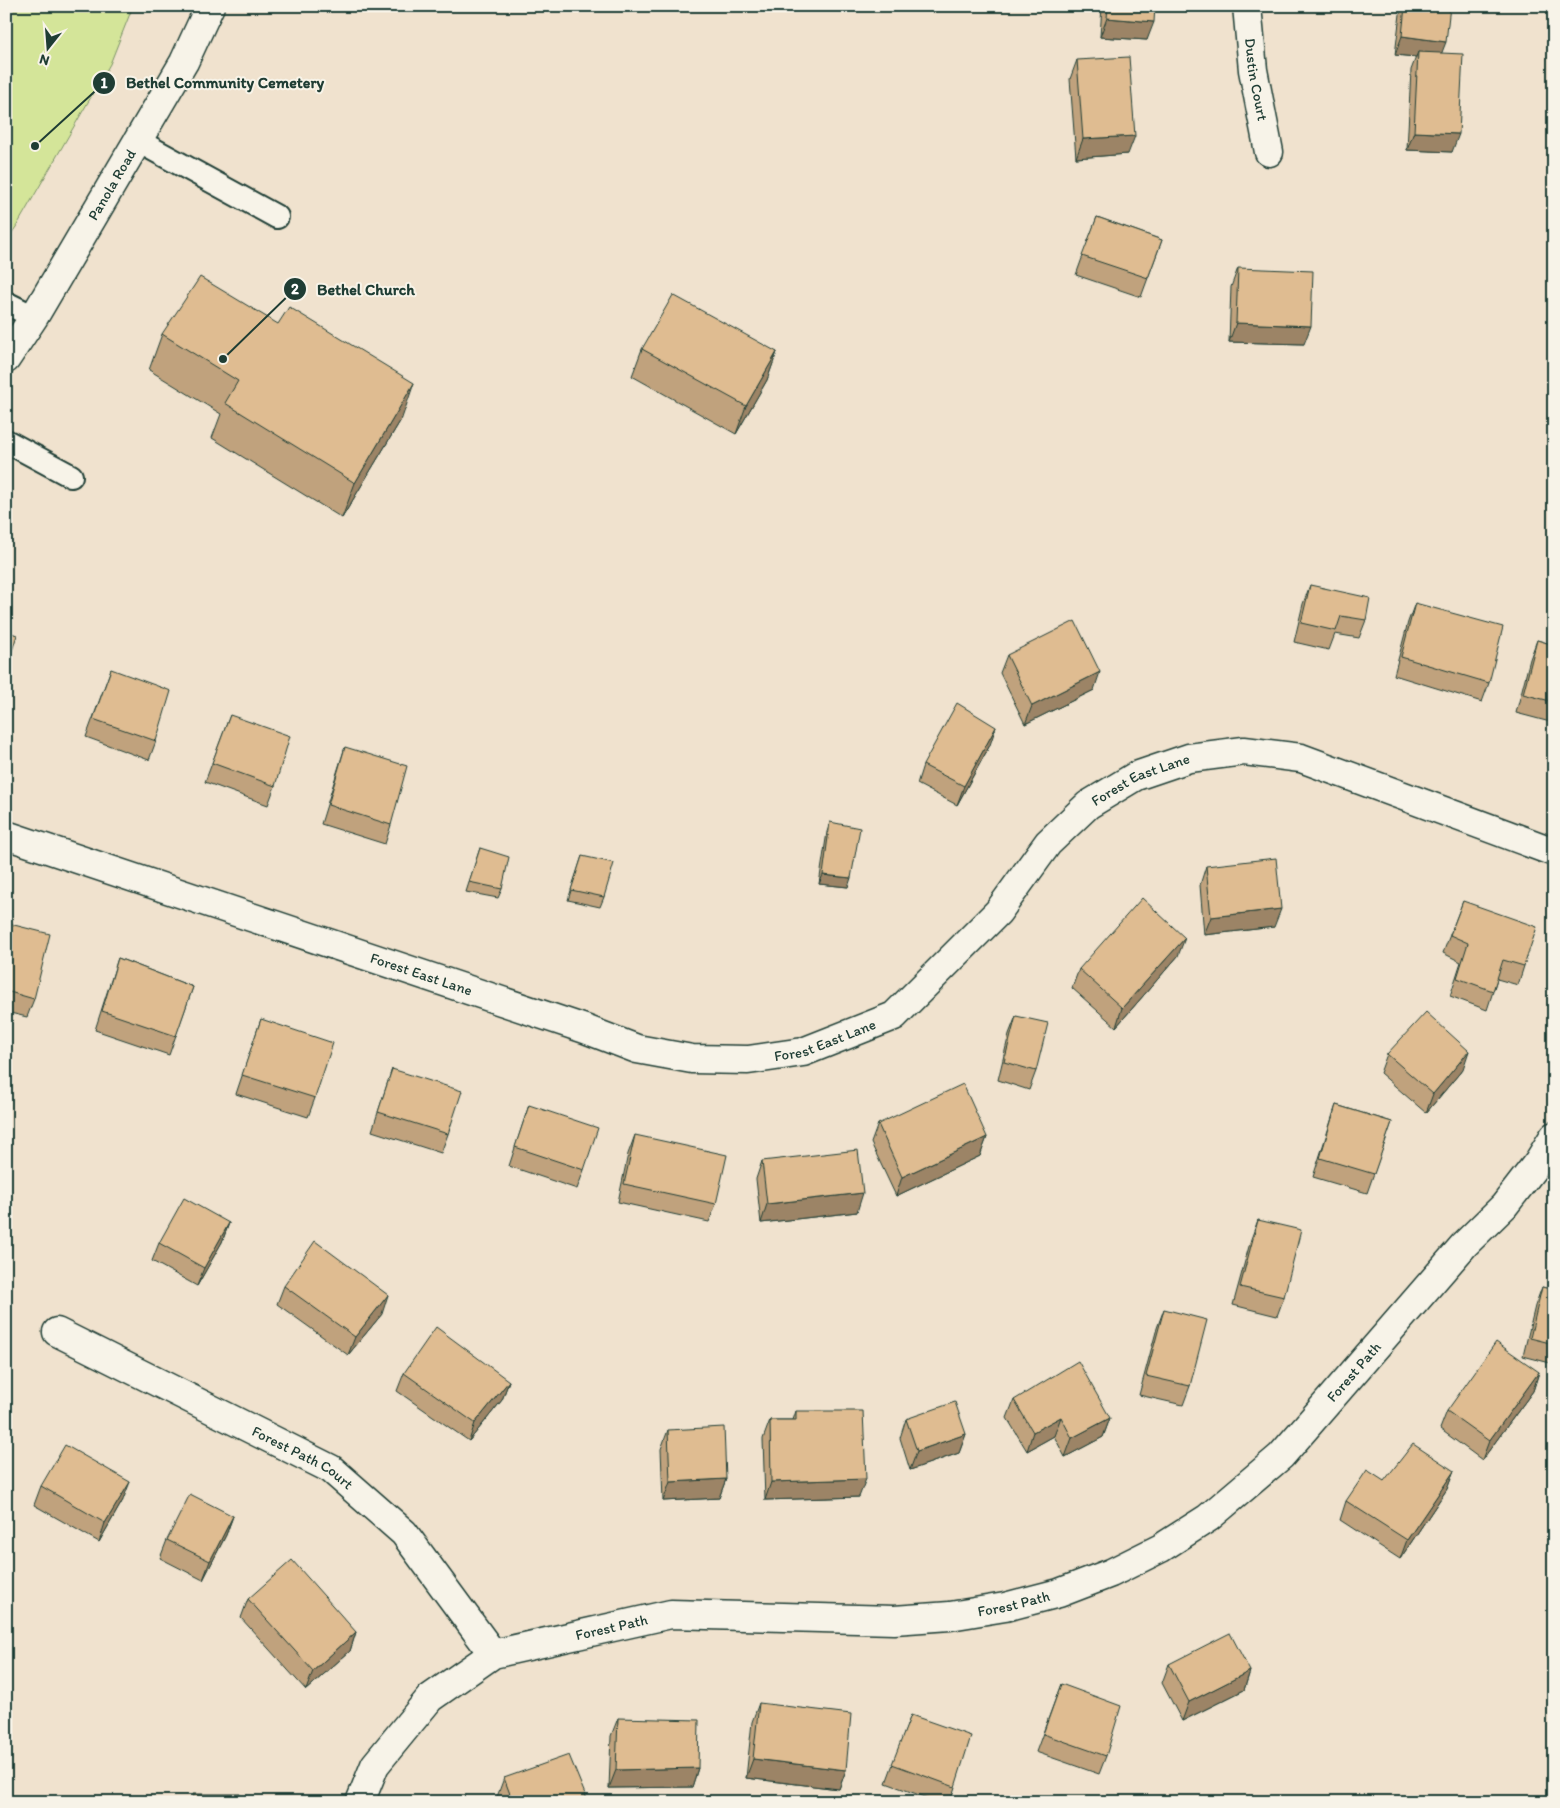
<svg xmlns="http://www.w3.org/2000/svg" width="1560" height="1808" viewBox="0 0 1560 1808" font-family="Itim,sans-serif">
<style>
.green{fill:#d4e599;stroke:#7a9166}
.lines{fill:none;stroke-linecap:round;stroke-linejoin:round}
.lane-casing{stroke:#1f3d34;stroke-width:26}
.street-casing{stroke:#1f3d34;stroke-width:31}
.secondary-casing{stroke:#1f3d34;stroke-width:31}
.lane{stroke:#f7f3e8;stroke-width:22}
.street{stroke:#f7f3e8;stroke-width:28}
.secondary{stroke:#f7f3e8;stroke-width:28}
.wall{fill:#c0a27d;stroke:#1f3d34}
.shaded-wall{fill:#9c8466;stroke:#1f3d34}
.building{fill:#dfbc91;stroke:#1f3d34}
.labels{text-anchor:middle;stroke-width:4;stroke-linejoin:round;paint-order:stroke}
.street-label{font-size:15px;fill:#1f3d34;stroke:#f7f3e8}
.leader{fill:none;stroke:#1f3d34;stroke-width:2}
.callout-dot{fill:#1f3d34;stroke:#f7f3e8;stroke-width:2}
.mark-label{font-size:15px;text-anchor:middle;font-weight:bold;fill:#fff}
.callout-label{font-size:16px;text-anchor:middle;font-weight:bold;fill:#1f3d34;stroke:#f7f3e8;stroke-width:4;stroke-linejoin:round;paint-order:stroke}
</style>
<rect width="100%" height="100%" fill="#f0e2ce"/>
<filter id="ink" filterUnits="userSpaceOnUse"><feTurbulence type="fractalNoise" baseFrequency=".02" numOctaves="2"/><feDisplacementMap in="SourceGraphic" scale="10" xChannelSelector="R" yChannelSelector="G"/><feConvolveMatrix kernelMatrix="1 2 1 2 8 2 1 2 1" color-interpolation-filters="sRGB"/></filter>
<g filter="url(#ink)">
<path class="green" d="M6 6H133L110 64 16 227 6 241Z"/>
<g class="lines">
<defs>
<g id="lane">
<path d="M138 141 277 217"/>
<path d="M6 303 34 317"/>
<path d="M6 441 71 476"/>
</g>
<g id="street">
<path id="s1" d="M1247 6 1253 70 1269 152"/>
<path id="s2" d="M6 835 585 1029 637 1049 692 1059 748 1060 803 1052 894 1016 998 912 1048 843 1088 805 1136 776 1189 758 1244 751 1301 758 1554 852"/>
<path id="s3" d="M57 1332 331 1469 404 1533 493 1654"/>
<path id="s4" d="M360 1802 375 1765 430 1698 493 1654 671 1614 894 1620 950 1616 1005 1607 1059 1593 1111 1573 1161 1548 1208 1518 1281 1456 1464 1245 1504 1206 1538 1162 1554 1136"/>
</g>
<g id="secondary">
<path id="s5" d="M6 359 34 317 184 62 210 6"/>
</g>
</defs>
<use href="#lane" class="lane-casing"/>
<use href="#street" class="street-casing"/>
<use href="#secondary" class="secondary-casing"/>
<use href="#lane" class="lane"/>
<use href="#street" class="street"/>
<use href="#secondary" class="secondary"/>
</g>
<g class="wall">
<path d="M1102 6H1155L1147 40 1100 37Z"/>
<path d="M1401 6H1450L1441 53 1452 152 1407 150 1411 70 1416 57 1395 55Z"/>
<path d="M1077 60 1128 154 1076 158 1070 79Z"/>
<path d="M1097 217 1162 240 1141 297 1076 275Z"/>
<path d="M1238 268 1304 344 1229 342 1231 287Z"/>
<path d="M162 334 402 418 342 518 212 438 221 414 149 370Z"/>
<path d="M642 349 777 352 767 380 736 434 632 376Z"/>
<path d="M1310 585 1366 620 1359 638 1335 634 1329 650 1294 642 1303 604Z"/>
<path d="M1415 603 1489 683 1482 702 1394 675 1408 622Z"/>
<path d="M1537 640 1554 645V723L1516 713 1530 659Z"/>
<path d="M1007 655 1094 690 1025 724 1000 673Z"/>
<path d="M111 669 156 741 149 760 86 737Z"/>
<path d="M230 715 275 786 268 805 205 782Z"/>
<path d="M990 745 957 805 917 784 923 765Z"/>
<path d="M345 747 391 825 385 844 321 824 339 766Z"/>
<path d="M830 822 848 887 819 884 827 832Z"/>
<path d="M480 848 502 889 498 898 466 892Z"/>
<path d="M582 856 604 897 600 907 568 900Z"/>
<path d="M1206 866 1274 927 1204 935 1200 885Z"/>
<path d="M1463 901 1524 966 1518 985 1497 979 1487 1010 1450 996 1461 962 1443 953Z"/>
<path d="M6 923 34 999 27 1017 6 1012Z"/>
<path d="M1178 956 1116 1027 1072 988 1079 969Z"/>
<path d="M118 958 193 987 169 1055 95 1030 112 977Z"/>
<path d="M1016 1016 1036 1071 1029 1090 998 1080 1009 1034Z"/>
<path d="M261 1019 315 1098 308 1117 236 1094Z"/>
<path d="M1387 1054 1463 1069 1426 1113 1380 1073Z"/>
<path d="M392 1069 448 1134 441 1153 372 1131Z"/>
<path d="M529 1105 584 1170 577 1189 509 1166Z"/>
<path d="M1336 1105 1392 1122 1367 1193 1313 1177 1330 1124Z"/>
<path d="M878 1124 987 1137 980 1156 896 1196 871 1143Z"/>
<path d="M635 1135 716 1204 709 1222 618 1202 628 1154Z"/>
<path d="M762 1161 857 1212 761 1223 756 1179Z"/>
<path d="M1258 1220 1284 1297 1277 1316 1233 1305 1251 1239Z"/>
<path d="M229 1223 222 1242 197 1286 152 1261 159 1243Z"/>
<path d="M284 1286 382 1314 348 1355 277 1304Z"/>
<path d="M1542 1287 1554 1290V1364L1523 1356 1535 1306Z"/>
<path d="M1164 1309 1190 1386 1183 1405 1139 1395 1157 1328Z"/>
<path d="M1539 1372 1533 1391 1482 1460 1440 1429 1447 1411Z"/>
<path d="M404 1373 509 1381 502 1400 469 1441 397 1391Z"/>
<path d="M1014 1400 1110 1418 1103 1437 1065 1457 1054 1436 1027 1451 1007 1418Z"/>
<path d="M796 1411 859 1497 765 1500 763 1439 770 1420H793Z"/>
<path d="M906 1419 966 1434 959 1453 910 1470 900 1438Z"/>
<path d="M668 1430 726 1479 719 1498 663 1501 661 1449Z"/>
<path d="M1454 1471 1447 1489 1400 1559 1340 1520 1346 1501 1384 1481Z"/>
<path d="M41 1486 123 1500 99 1542 34 1505Z"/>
<path d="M233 1516 226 1535 203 1580 160 1558 167 1540Z"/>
<path d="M248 1599 356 1632 350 1651 306 1690 241 1618Z"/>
<path d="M1169 1664 1250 1671 1244 1690 1182 1721 1162 1683Z"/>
<path d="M1061 1684 1106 1756 1099 1774 1036 1752Z"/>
<path d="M759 1703 846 1770 839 1789 746 1778 752 1722Z"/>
<path d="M911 1715 955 1787 950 1802H939L886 1783Z"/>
<path d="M618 1718 698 1768 692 1787 609 1788 611 1736Z"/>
<path d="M504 1778 587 1799 586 1802H499L497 1797Z"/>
</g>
<g class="shaded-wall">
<path d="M1107 18 1154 22 1147 40 1100 37Z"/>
<path d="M1402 36 1446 42 1439 60 1418 52 1416 57 1395 55Z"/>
<path d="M1414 132 1459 134 1452 152 1407 150Z"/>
<path d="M1135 136 1128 154 1076 158 1083 139Z"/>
<path d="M1236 323 1311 326 1304 344 1229 342Z"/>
<path d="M777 352 767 380 736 434 746 406Z"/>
<path d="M414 383 402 418 342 518 355 483Z"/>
<path d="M1100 672 1094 690 1025 724 1032 706Z"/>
<path d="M996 727 990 745 957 805 964 786Z"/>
<path d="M823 875 851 878 848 887 819 884Z"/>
<path d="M1281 909 1274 927 1204 935 1211 917Z"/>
<path d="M1185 938 1178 956 1116 1027 1122 1008Z"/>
<path d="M1469 1051 1463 1069 1426 1113 1433 1094Z"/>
<path d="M987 1137 980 1156 896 1196 902 1177Z"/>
<path d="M863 1193 857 1212 761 1223 767 1204Z"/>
<path d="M229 1223 222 1242 197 1286 204 1268Z"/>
<path d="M388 1295 382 1314 348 1355 355 1337Z"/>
<path d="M1539 1372 1533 1391 1482 1460 1489 1441Z"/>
<path d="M509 1381 502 1400 469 1441 475 1423Z"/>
<path d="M1061 1417 1054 1436 1027 1451 1033 1432Z"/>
<path d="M1110 1418 1103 1437 1065 1457 1072 1438Z"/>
<path d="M966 1434 959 1453 910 1470 917 1451Z"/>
<path d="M1454 1471 1447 1489 1400 1559 1407 1540Z"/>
<path d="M726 1479 719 1498 663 1501 670 1482Z"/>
<path d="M866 1479 859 1497 765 1500 771 1482Z"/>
<path d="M130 1482 123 1500 99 1542 105 1523Z"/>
<path d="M233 1516 226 1535 203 1580 210 1561Z"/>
<path d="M356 1632 350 1651 306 1690 313 1671Z"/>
<path d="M1250 1671 1244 1690 1182 1721 1189 1702Z"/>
<path d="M753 1759 846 1770 839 1789 746 1778Z"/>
<path d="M698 1768 692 1787 609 1788 616 1770Z"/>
<path d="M587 1799 586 1802H579Z"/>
</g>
<g class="building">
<path d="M1108 6H1155L1154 22 1107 18Z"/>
<path d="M1405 6H1450L1446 42 1402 36Z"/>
<path d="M1418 52 1463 54 1459 134 1414 132Z"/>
<path d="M1129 57 1135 136 1083 139 1077 60Z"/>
<path d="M1097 217 1162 240 1148 278 1082 256Z"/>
<path d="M1238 268 1313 271 1311 326 1236 323Z"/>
<path d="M200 277 278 324 289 307 414 383 355 483 225 403 238 381 162 334Z"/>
<path d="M673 295 777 352 746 406 642 349Z"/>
<path d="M1310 585 1370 598 1366 620 1341 616 1336 631 1301 623Z"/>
<path d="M1415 603 1503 627 1489 683 1401 657Z"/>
<path d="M1075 621 1100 672 1032 706 1007 655Z"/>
<path d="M6 631 17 635 6 670Z"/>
<path d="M1537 640 1554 645V702L1523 694Z"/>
<path d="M111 669 171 691 156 741 93 719Z"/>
<path d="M957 703 996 727 964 786 923 765Z"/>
<path d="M230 715 290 736 275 786 212 763Z"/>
<path d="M345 747 407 766 391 825 328 805Z"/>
<path d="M830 822 860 828 851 878 823 875Z"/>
<path d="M480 848 509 857 502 889 469 882Z"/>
<path d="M582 856 614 863 604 897 571 890Z"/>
<path d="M1276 858 1281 909 1211 917 1206 866Z"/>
<path d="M1142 898 1185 938 1122 1008 1079 969Z"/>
<path d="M1463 901 1537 927 1524 966 1503 960 1493 991 1457 978 1468 943 1450 935Z"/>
<path d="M6 923 50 934 34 999 6 991Z"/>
<path d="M118 958 193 987 176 1036 102 1011Z"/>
<path d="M1426 1012 1469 1051 1433 1094 1387 1054Z"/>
<path d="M1016 1016 1048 1023 1036 1071 1004 1062Z"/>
<path d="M261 1019 333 1043 315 1098 242 1075Z"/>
<path d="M392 1069 462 1091 448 1134 378 1112Z"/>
<path d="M963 1084 987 1137 902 1177 878 1124Z"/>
<path d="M529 1105 598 1128 584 1170 515 1147Z"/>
<path d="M1336 1105 1392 1122 1374 1174 1320 1158Z"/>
<path d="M635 1135 727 1155 716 1204 624 1184Z"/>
<path d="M858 1150 863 1193 767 1204 762 1161Z"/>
<path d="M184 1198 229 1223 204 1268 159 1243Z"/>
<path d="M1258 1220 1301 1230 1284 1297 1240 1287Z"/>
<path d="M315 1241 388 1295 355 1337 284 1286Z"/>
<path d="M1542 1287 1554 1290V1344L1530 1338Z"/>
<path d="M1164 1309 1207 1320 1190 1386 1146 1376Z"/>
<path d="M436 1327 509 1381 475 1423 404 1373Z"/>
<path d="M1496 1342 1539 1372 1489 1441 1447 1411Z"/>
<path d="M1078 1361 1110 1418 1072 1438 1061 1417 1033 1432 1014 1400Z"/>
<path d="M955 1402 966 1434 917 1451 906 1419Z"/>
<path d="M796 1411H863L866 1479 771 1482 770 1420H796Z"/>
<path d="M724 1427 726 1479 670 1482 668 1430Z"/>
<path d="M1413 1444 1454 1471 1407 1540 1346 1501 1367 1470 1384 1481Z"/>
<path d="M65 1445 130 1482 105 1523 41 1486Z"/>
<path d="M190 1494 233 1516 210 1561 167 1540Z"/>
<path d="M292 1560 356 1632 313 1671 248 1599Z"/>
<path d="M1230 1633 1250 1671 1189 1702 1169 1664Z"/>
<path d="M1061 1684 1121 1706 1106 1756 1043 1734Z"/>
<path d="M759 1703 851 1714 846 1770 753 1759Z"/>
<path d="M911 1715 971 1736 955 1787 892 1764Z"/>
<path d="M618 1718 699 1720 698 1768 616 1770Z"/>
<path d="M569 1755 587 1799 579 1802H513L504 1778Z"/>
<path d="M193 1794H240L239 1802H193Z"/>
</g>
</g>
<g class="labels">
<g class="street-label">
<text dy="5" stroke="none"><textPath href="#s1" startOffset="74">Dustin Court</textPath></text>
<text dy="5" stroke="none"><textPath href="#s5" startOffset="204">Panola Road</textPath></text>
<text dy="5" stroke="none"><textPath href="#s2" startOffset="1278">Forest East Lane</textPath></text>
<text dy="5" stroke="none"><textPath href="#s2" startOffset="438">Forest East Lane</textPath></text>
<text dy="5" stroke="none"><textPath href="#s2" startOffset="858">Forest East Lane</textPath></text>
<text dy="5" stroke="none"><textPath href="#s4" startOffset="1151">Forest Path</textPath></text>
<text dy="5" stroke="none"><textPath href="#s3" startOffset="276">Forest Path Court</textPath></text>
<text dy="5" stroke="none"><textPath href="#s4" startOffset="730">Forest Path</textPath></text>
<text dy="5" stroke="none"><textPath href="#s4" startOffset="325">Forest Path</textPath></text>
</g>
</g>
<path class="leader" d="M35 146L104 83M223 359L295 289"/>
<g class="callout-dot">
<circle cx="35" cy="146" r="5"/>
<circle cx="223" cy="359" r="5"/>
<circle cx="104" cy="83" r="12"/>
<circle cx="295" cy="289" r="12"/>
</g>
<g class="mark-label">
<text x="104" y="88">1</text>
<text x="295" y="294">2</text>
</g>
<g class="callout-label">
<text x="225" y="88">Bethel Community Cemetery</text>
<text x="366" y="295">Bethel Church</text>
</g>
<rect width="1560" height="1808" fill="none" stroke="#f7f3e8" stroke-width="25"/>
<rect x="12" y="12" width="1535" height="1783" fill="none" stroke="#1f3d34" stroke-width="2" filter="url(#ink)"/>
<g transform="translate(48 48) rotate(197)" stroke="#f7f3e8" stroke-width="4" paint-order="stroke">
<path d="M0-4L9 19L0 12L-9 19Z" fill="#1f3d34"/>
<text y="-8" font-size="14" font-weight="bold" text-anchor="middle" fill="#1f3d34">N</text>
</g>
</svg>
